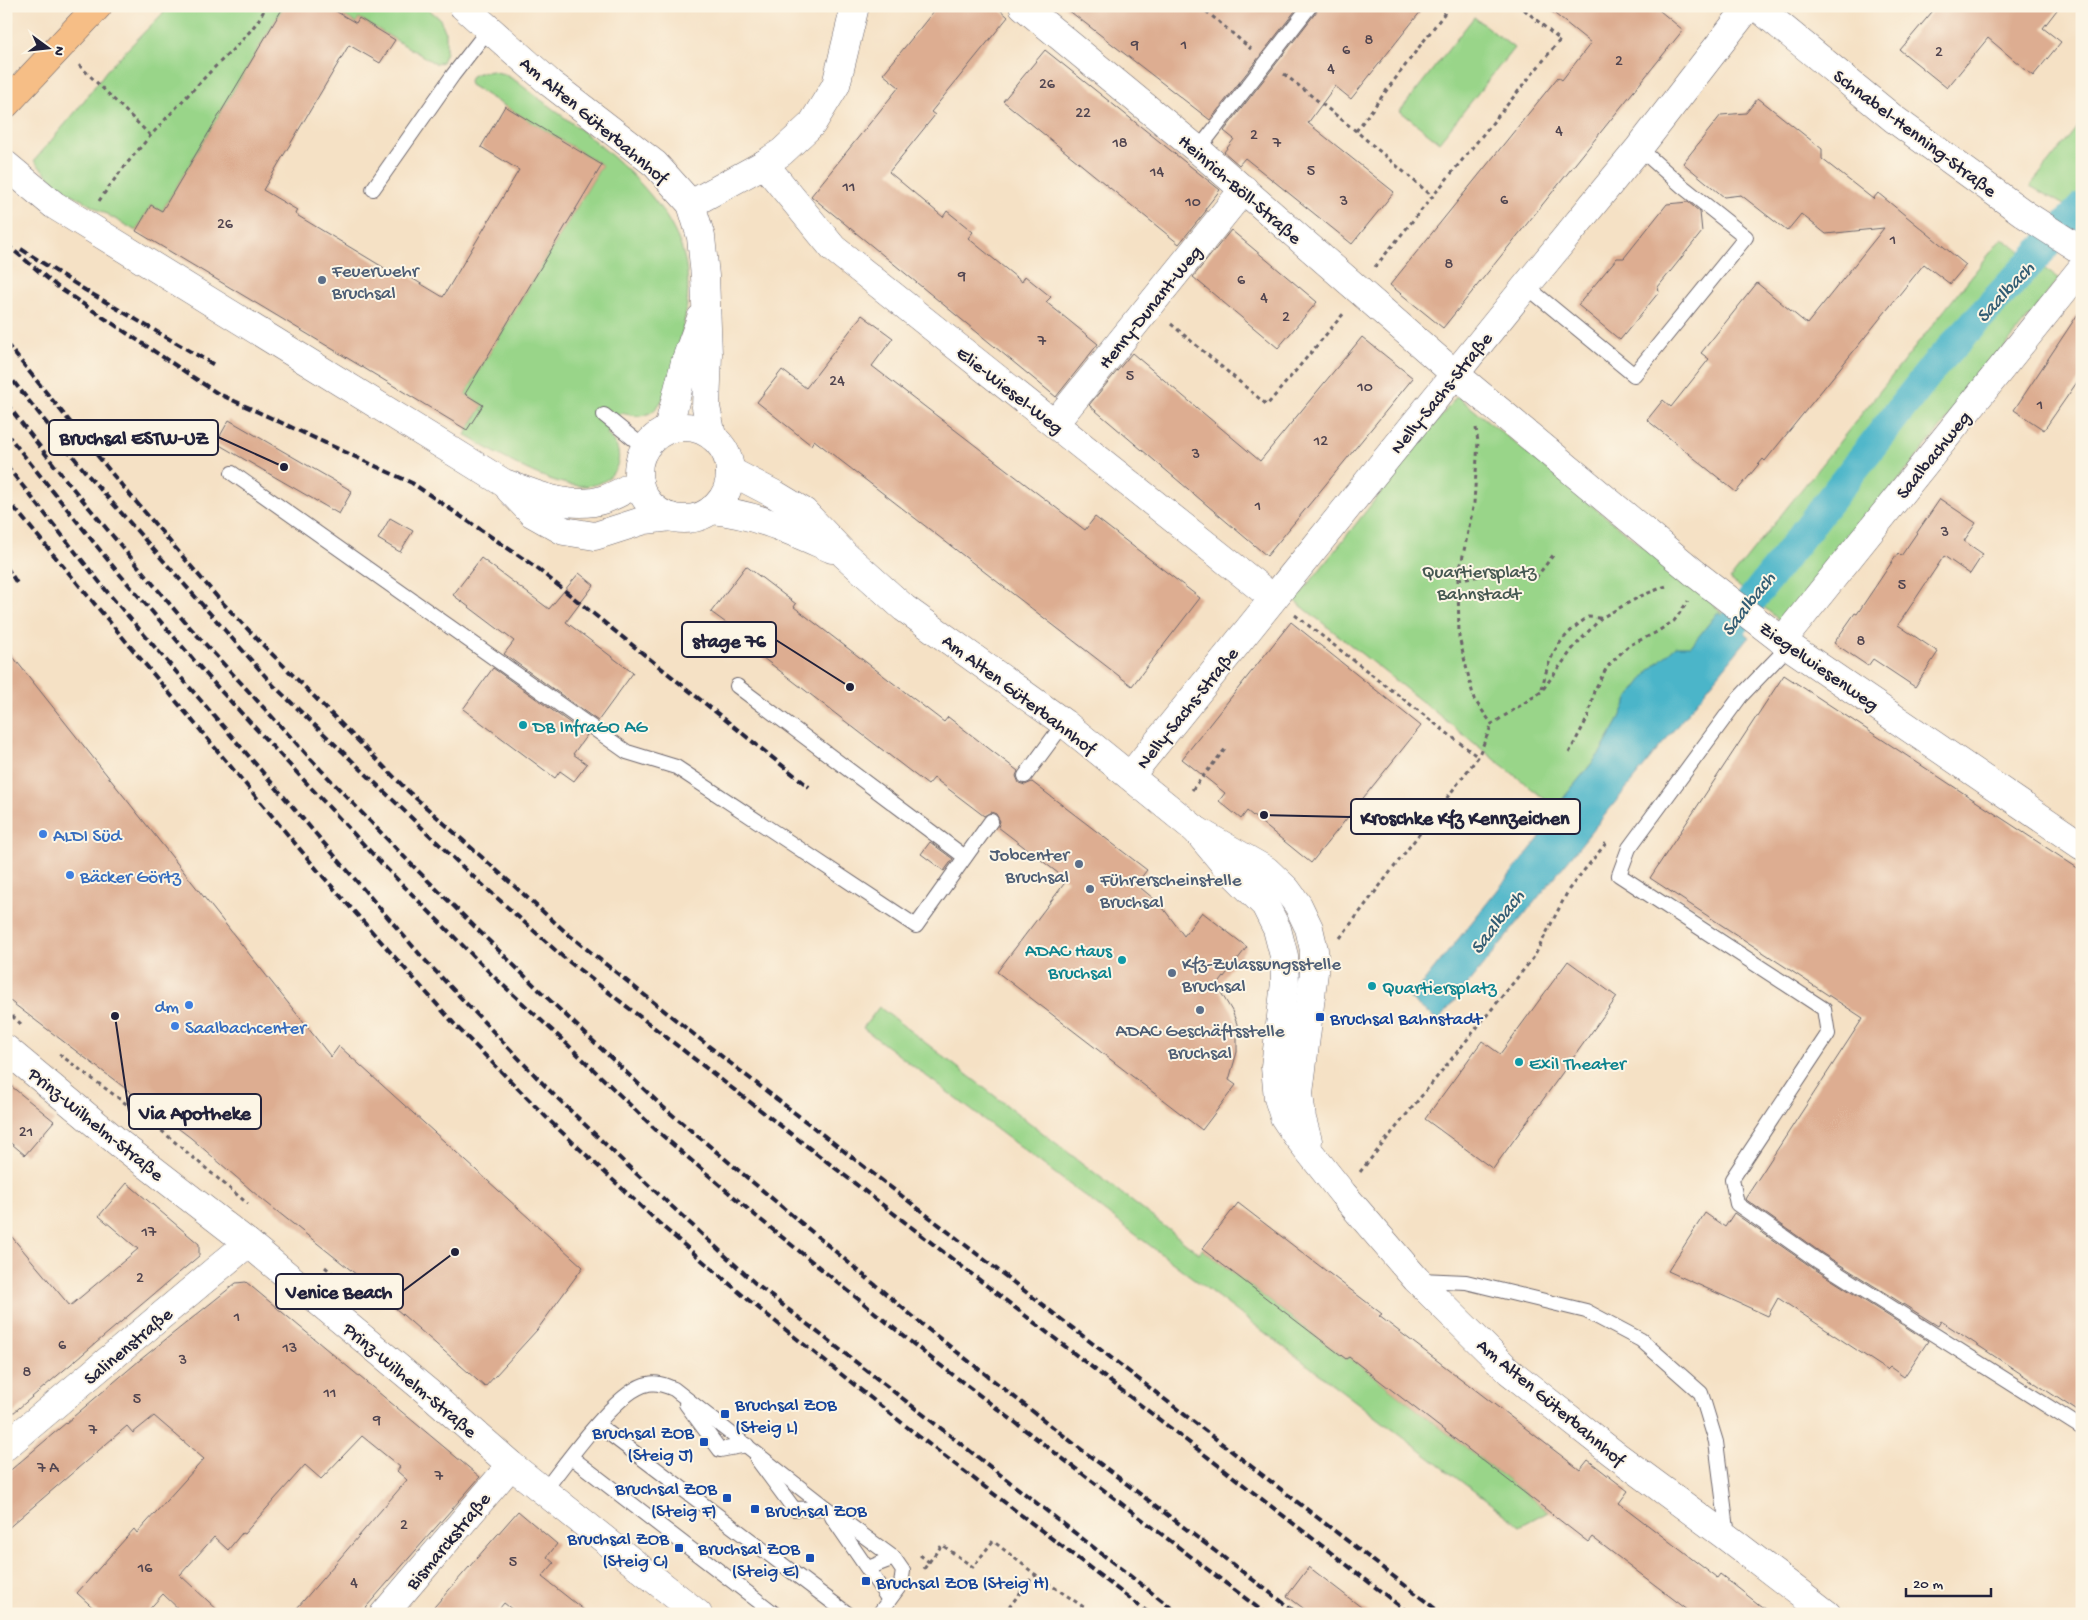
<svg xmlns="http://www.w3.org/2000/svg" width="2088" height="1620" viewBox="0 0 2088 1620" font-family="'Gochi Hand',sans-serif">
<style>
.green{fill:#99d589;stroke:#5e7c62}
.water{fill:#4cb5c9;stroke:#376c82}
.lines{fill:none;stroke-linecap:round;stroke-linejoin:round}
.canal{stroke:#4cb5c9;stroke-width:30}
.building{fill:#ddad91}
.service-casing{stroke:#6c656b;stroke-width:16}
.minor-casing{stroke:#6c656b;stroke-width:29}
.tertiary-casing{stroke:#6c656b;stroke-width:29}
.primary-casing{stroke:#6c656b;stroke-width:29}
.path{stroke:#6c656b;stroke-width:3;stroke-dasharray:4 4;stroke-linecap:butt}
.service{stroke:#fff;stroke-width:14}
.minor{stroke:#fff;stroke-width:28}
.tertiary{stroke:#fff;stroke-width:28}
.primary{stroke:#f6be86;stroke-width:28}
.rail{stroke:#22223b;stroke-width:4;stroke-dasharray:8 4;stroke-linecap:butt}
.service-dot{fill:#5c6f8a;stroke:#fcf5e5;stroke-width:2}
.culture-dot{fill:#0f9aa8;stroke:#fcf5e5;stroke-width:2}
.shop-dot{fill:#3f7fe0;stroke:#fcf5e5;stroke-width:2}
.transit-dot{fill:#1a4fb4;stroke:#fcf5e5;stroke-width:2}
.labels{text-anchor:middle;stroke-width:4;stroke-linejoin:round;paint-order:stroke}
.number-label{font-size:16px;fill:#514550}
.street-label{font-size:19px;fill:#22223b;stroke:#fcf5e5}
.service-label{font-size:19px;fill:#4e5e75;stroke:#fcf5e5;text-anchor:start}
.park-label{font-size:19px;fill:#465852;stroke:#fcf5e5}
.culture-label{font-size:19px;fill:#0d838f;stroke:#fcf5e5;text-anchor:start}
.shop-label{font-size:19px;fill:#366cbe;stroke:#fcf5e5;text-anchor:start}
.transit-label{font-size:19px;fill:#164399;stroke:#fcf5e5;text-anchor:start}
.water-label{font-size:20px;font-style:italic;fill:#335d74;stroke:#fcf5e5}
.leader{fill:none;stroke:#22223b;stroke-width:2}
.callout-dot{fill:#22223b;stroke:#fcf5e5;stroke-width:2}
.callout{fill:#fcf5e5;stroke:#22223b;stroke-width:2}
.callout-label{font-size:20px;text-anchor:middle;font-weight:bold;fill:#22223b}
</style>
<rect width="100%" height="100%" fill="#fcf5e5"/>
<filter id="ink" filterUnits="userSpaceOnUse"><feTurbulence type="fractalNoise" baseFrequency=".02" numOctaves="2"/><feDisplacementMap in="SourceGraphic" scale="10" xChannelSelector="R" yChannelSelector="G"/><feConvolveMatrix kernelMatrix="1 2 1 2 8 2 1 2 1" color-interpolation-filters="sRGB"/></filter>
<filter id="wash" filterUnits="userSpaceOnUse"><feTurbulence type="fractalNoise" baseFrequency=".0096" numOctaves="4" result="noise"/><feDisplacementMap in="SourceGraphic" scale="20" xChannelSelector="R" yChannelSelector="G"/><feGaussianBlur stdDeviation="1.12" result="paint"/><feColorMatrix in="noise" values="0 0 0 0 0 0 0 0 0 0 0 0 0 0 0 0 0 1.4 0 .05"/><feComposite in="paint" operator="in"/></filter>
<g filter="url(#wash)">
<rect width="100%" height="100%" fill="#f5e1c5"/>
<g class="green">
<path d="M170 6H284L162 211 151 205 136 231 59 187 34 161 77 110 107 70Z"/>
<path d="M327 6H425L440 19 446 33V52L442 62 436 64 359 18 356 23Z"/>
<path d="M1474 17 1514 48 1439 142 1400 111Z"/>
<path d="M492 71 504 74 516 81C576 128 678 191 687 272 691 306 680 341 672 373 667 390 661 414 640 416 634 416 626 414 621 413L607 434C617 444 622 454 616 468 591 517 495 452 465 435L483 405 465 394 602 165 470 85 469 81 471 76 479 73Z"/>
<path d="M2082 121V215L2030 186Z"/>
<path d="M2002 238 2059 279 1784 624 1730 579Z"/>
<path d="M1457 396 1712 603 1733 624 1575 823 1295 601Z"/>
<path d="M879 1007 1199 1253 1202 1249 1346 1359 1349 1357 1548 1511 1520 1526 863 1028Z"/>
</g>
<path class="water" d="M1718 612 1749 637 1438 1021 1410 999 1562 810 1561 801 1600 753 1618 722 1629 697 1650 670 1676 646H1691Z"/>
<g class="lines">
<path class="canal" d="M1707 657 1935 365 2082 207"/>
</g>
<g id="blocks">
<g class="building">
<path d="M284 6H327L356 23 359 18 395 40 380 63 349 45 263 190 297 210 295 214 396 275 398 270 443 297 519 170 481 147 505 106 602 165 465 394 483 405 467 430 136 231 151 205 162 211Z"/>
<path d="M938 6H996L1008 17 931 112 935 115 889 172 943 217 947 211 973 232 968 238 1022 282 1025 276 1051 297 1046 302 1098 344 1056 397 811 196 899 87 883 74Z"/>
<path d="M1063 6H1299L1210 120Z"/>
<path d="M1319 6H1425L1351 99 1335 86 1308 123 1394 192 1352 244 1245 158 1239 165 1224 152 1234 139 1224 131 1317 11Z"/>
<path d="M1545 6H1654L1683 30 1443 328 1390 285 1558 77 1562 80 1591 43Z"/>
<path d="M1937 6H2060L2043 28 2061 42 2033 76 1988 38 1947 88 1900 50Z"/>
<path d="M1045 50 1220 190 1205 209 1206 211 1179 244 1003 101Z"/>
<path d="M1758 98 1822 149V159L1873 199 1878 193 1966 265 1950 284 1924 264 1765 461 1763 459 1736 492 1647 420 1663 400 1671 407 1709 359 1701 353 1757 283 1807 324 1884 228 1826 234 1801 214 1787 231 1741 195 1724 197 1683 163 1721 115 1746 113Z"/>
<path d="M1688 202 1700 212 1702 232 1658 287 1659 292 1620 340 1578 305 1617 258H1624L1667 204Z"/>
<path d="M1231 230 1317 302 1278 348 1193 277Z"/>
<path d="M2082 308V375L2044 430 2014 410Z"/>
<path d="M862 315 893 338 872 366 1085 530 1095 517 1200 598 1132 686 814 440 811 445 757 402 782 370 806 388Z"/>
<path d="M1362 337 1413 378 1267 556 1089 405 1132 353 1260 461Z"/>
<path d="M229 420 352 491 339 514 216 443Z"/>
<path d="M1940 499 1976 523 1964 541 1983 554 1970 574 1944 556 1898 625 1938 652 1915 687 1873 659 1868 666 1834 643 1855 613 1857 614 1898 553 1901 556Z"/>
<path d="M390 518 413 531 400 552 378 539Z"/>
<path d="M481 558 549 609 579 573 594 585 566 622 633 673 598 721 504 654 514 641 453 595Z"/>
<path d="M746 566 796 604 794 607 944 722 948 717 1018 771 1016 776 1019 783 1025 785 1032 782 1147 870 1136 884 1160 904 1184 936 1202 912 1247 947 1217 986 1232 1011 1237 1024V1052L1229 1080 1236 1085 1202 1130 997 972 1067 880 998 827 1000 821 996 814 991 812 984 816 934 778 928 785 758 654 756 657 738 644 744 636 711 612Z"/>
<path d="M1291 622 1421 726 1311 863 1247 811 1241 819 1219 801 1225 793 1182 759Z"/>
<path d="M6 648 331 1057 339 1046 583 1267 537 1330 485 1387 362 1279 258 1196 191 1138 6 998Z"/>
<path d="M493 668 587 735 573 754 587 764 574 781 560 771 555 778 463 709Z"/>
<path d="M1784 675 2082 871V1414L1941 1321 1938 1326 1823 1254 1745 1199 1863 1018 1650 878Z"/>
<path d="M930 842 953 859 944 871 921 854Z"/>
<path d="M1568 961 1617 997 1493 1169 1425 1119 1482 1041 1500 1054Z"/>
<path d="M6 1082 54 1121 25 1155 6 1139Z"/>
<path d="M127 1183 199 1244V1256L6 1419V1230L70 1306 138 1249 99 1216Z"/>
<path d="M1238 1203 1382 1314 1379 1316 1580 1470 1588 1460 1628 1491 1619 1503 1717 1578 1720 1574 1771 1614H1693L1592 1537 1588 1542 1349 1357 1346 1359 1202 1249Z"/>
<path d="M1705 1213 1725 1227 1734 1213 1813 1268 1928 1341 1904 1377 1890 1367 1887 1370 1778 1298 1768 1316 1668 1271Z"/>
<path d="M246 1282 480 1477 360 1614H292L407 1480 397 1471 400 1467 362 1436 321 1479 305 1465 244 1534 242 1533 228 1550 214 1537 180 1575 222 1614H184L163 1594 145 1614H100L77 1593 134 1529 137 1533 204 1459 154 1416 133 1433 127 1426 6 1530V1474L140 1360 236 1283Z"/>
<path d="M518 1511 557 1544 547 1557 554 1563 542 1577 589 1614H518L504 1603 495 1614H428Z"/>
<path d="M1309 1567 1370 1614H1311L1287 1596Z"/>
</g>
</g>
</g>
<g filter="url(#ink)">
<use href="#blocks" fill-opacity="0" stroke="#6c656b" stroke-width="1"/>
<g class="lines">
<defs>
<g id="service">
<path d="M1198 150 1310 6"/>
<path d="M373 189 453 75 488 30"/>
<path d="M1526 286 1634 375 1746 237 1682 186 1639 148"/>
<path d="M604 415 645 448"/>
<path d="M232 473 627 752 676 767 916 926 991 821"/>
<path d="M1789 646 1740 697 1629 848 1619 875 1824 1009 1828 1034 1732 1179 1737 1204 1818 1261 2082 1428"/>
<path d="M737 686 965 857"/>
<path d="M1025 776 1064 723"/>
<path d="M1420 1280 1466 1282 1586 1311 1641 1340 1701 1393 1716 1442 1728 1537"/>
<path d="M686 1404 720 1450 747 1445"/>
<path d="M598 1425 848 1614"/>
<path d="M571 1457 775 1614"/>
<path d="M757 1459 794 1509 826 1508"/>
<path d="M544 1491C564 1466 617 1389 648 1384 657 1382 665 1385 674 1389L826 1508 894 1558 903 1571 901 1584 879 1614"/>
<path d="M832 1517 889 1600"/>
<path d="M868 1568 894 1558"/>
</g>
<g id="minor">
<path d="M463 6 550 83 655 164 691 204 701 237 705 276 708 354 706 407 712 436"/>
<path d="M1023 6 1198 150 1455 374 1697 575 1789 646 2082 846"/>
<path d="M1756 6 1894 119 2026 215 2082 251"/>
<path d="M764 164 833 248 1273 598"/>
<path d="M6 165 54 205 504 483C535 494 571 511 605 499 617 495 628 488 639 482"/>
<path d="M691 204 764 164 782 152 812 124 836 85 855 6"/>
<path d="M1055 423 1244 189"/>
<circle cx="684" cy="473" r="46"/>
<path d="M668 429 685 362 701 318"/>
<path d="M730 471 776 495 804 512 845 555 904 608 1064 723 1196 830 1266 870 1287 890 1298 905 1309 928 1314 950V972L1299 1093 1302 1119 1308 1141"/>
<path d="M510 490 532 513 564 531 595 536 645 520 671 517"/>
<path d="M711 510C756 514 791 531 832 549"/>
<path d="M1782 641 2082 268"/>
<path d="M1130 776 1526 286 1639 148 1749 6"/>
<path d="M1196 830 1226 866 1265 905 1277 929 1284 956 1285 983 1275 1067 1278 1098 1284 1117 1296 1135 1343 1194 1416 1279 1509 1371 1613 1453 1728 1538 1827 1614"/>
<path d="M6 1446 248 1243"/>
<path d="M384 1614 511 1465"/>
</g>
<path id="tertiary" d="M6 1049 120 1144 248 1243 435 1398 511 1465 698 1614"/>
<path id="primary" d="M6 104 98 6"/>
</defs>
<use href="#service" class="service-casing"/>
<use href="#minor" class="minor-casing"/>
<use href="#tertiary" class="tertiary-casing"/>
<use href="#primary" class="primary-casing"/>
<g class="path">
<path d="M1200 6 1251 49"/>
<path d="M79 65 150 135"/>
<path d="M1284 74 1356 131 1432 196"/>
<path d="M1356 131 1450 6"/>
<path d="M99 201C131 154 170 114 209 73 228 53 255 32 266 6"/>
<path d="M1375 267 1560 40 1520 6"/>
<path d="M1171 324 1267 405 1344 313"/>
<path d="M1476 428 1478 442 1474 503 1458 579 1459 637 1474 699 1492 724 1541 692 1574 647 1601 618 1641 596 1666 586"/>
<path d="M1458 579 1512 572 1535 579 1554 554"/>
<path d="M1295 615 1478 757"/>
<path d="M1542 689C1549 654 1559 638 1588 617L1600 618"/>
<path d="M1569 753 1588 717 1594 691 1607 667 1628 646 1655 633 1674 621 1688 601"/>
<path d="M1192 790 1226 748"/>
<path d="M1340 938 1478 757 1492 724"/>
<path d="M6 1011 21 1024"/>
<path d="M59 1054 156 1126 248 1204"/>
<path d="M1360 1172 1534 957 1569 889 1607 842"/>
<path d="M325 1267 362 1298"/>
<path d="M920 1555 929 1562 924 1569"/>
<path d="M929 1562 942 1545 973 1567 993 1541 1036 1575"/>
<path d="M1004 1614 1029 1581 1036 1575 1094 1614"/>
</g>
<use href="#service" class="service"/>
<use href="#minor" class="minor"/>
<use href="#tertiary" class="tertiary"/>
<use href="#primary" class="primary"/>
<g class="rail">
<path d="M6 244 59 288 217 393 412 483 534 566 809 787"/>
<path d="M21 249 85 290 216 366"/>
<path d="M6 343 114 476 219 599 259 641 409 792 569 935 725 1059 1442 1614"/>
<path d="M6 372 87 474 274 686 467 871 563 957 1410 1614"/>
<path d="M6 403 65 479 184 621 321 770 411 864 539 990 663 1107 929 1330 1082 1450 1298 1614"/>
<path d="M6 433 116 570 219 689 381 863 492 975 567 1044 656 1130 756 1216 927 1355 1266 1614"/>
<path d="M6 465 109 594 422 957 548 1089 628 1166 757 1285 1179 1614"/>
<path d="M6 498 319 872 457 1027 551 1122 662 1226 746 1298 917 1435 1150 1614"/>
<path d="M6 566 18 585"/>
</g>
</g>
</g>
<g class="service-dot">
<circle cx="322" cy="280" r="5"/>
<circle cx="1079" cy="864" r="5"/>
<circle cx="1090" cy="889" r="5"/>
<circle cx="1172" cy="973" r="5"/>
<circle cx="1200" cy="1010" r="5"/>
</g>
<g class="culture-dot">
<circle cx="523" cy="725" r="5"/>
<circle cx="1122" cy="960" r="5"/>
<circle cx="1372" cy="986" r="5"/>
<circle cx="1519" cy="1062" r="5"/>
</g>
<g class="shop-dot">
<circle cx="43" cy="834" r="5"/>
<circle cx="70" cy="875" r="5"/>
<circle cx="189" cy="1005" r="5"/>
<circle cx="175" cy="1026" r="5"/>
</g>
<g class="transit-dot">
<rect x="1315" y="1012" width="10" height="10" rx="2.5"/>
<rect x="720" y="1409" width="10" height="10" rx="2.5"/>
<rect x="699" y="1437" width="10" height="10" rx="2.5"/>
<rect x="722" y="1493" width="10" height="10" rx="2.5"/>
<rect x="750" y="1504" width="10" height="10" rx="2.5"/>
<rect x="674" y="1543" width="10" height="10" rx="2.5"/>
<rect x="805" y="1553" width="10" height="10" rx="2.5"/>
<rect x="861" y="1576" width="10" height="10" rx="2.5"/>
</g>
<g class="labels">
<g class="number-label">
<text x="1369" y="44">8</text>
<text x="1135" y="49">9</text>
<text x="1184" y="49">1</text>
<text x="1346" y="54">6</text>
<text x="1939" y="56">2</text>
<text x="1619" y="65">2</text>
<text x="1331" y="73">4</text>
<text x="1047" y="88">26</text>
<text x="1083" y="117">22</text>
<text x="1559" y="135">4</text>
<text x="1254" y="139">2</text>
<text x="1120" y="147">18</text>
<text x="1277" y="147">7</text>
<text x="1311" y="175">5</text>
<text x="1157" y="176">14</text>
<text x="849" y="191">11</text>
<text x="1504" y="204">6</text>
<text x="1344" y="205">3</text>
<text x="1193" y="206">10</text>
<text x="225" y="228">26</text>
<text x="1893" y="244">1</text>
<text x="1449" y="268">8</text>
<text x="962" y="280">9</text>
<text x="1241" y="284">6</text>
<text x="1264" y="302">4</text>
<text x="1286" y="321">2</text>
<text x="1042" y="345">7</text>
<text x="1130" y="380">5</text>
<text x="837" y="385">24</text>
<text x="1365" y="391">10</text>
<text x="2040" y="409">1</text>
<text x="1321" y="445">12</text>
<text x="1196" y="458">3</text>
<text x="1258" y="510">1</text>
<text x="1945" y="536">3</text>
<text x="1902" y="589">5</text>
<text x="1861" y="645">8</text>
<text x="26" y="1136">21</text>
<text x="149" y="1236">17</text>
<text x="140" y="1282">2</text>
<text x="237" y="1321">1</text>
<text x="62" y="1349">6</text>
<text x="290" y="1352">13</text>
<text x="183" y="1364">3</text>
<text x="27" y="1376">8</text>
<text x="330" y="1397">11</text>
<text x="137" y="1403">5</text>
<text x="377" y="1424">9</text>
<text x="93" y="1434">7</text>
<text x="48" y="1472">7 A</text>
<text x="439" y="1480">7</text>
<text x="404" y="1529">2</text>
<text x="513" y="1566">5</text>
<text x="145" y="1572">16</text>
<text x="354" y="1587">4</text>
</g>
<g class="street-label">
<text transform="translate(595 119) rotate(40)" y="7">Am Alten Güterbahnhof</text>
<text transform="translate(1916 132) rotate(37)" y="7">Schnabel-Henning-Straße</text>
<text transform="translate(1241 188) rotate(41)" y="7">Heinrich-Böll-Straße</text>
<text transform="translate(1149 306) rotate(-51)" y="7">Henry-Dunant-Weg</text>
<text transform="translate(1011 389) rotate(38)" y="7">Elie-Wiesel-Weg</text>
<text transform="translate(1440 392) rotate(-51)" y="7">Nelly-Sachs-Straße</text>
<text transform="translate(1932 454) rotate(-51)" y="7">Saalbachweg</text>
<text transform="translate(1820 665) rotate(35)" y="7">Ziegelwiesenweg</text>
<text transform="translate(1020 693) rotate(37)" y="7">Am Alten Güterbahnhof</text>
<text transform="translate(1186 707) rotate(-51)" y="7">Nelly-Sachs-Straße</text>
<text transform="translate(97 1123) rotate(39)" y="7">Prinz-Wilhelm-Straße</text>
<text transform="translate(127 1345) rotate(-40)" y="7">Salinenstraße</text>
<text transform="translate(411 1379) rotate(40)" y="7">Prinz-Wilhelm-Straße</text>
<text transform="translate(1552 1401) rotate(40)" y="7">Am Alten Güterbahnhof</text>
<text transform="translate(447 1540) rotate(-50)" y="7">Bismarckstraße</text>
</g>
<g class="service-label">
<text x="332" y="276">Feuerwehr<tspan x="332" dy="22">Bruchsal</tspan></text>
<text x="1069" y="860" text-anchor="end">Jobcenter<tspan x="1069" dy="22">Bruchsal</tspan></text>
<text x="1100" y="885">Führerscheinstelle<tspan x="1100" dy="22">Bruchsal</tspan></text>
<text x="1182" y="969">Kfz-Zulassungsstelle<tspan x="1182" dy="22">Bruchsal</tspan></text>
<text x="1200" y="1036" text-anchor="middle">ADAC Geschäftsstelle<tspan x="1200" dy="22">Bruchsal</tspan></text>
</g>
<g class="park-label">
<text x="1479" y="577">Quartiersplatz<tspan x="1479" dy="22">Bahnstadt</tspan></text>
</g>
<g class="culture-label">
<text x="533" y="732">DB InfraGO AG</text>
<text x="1112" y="956" text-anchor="end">ADAC Haus<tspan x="1112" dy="22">Bruchsal</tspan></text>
<text x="1382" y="993">Quartiersplatz</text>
<text x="1529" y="1069">Exil Theater</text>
</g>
<g class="shop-label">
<text x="53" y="841">ALDI Süd</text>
<text x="80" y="882">Bäcker Görtz</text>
<text x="179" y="1012" text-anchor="end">dm</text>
<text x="185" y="1033">Saalbachcenter</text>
</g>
<g class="transit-label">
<text x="1330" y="1024">Bruchsal Bahnstadt</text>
<text x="735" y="1410">Bruchsal ZOB<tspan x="735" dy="22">(Steig L)</tspan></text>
<text x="694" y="1438" text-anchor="end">Bruchsal ZOB<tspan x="694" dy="22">(Steig J)</tspan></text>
<text x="717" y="1494" text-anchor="end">Bruchsal ZOB<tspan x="717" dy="22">(Steig F)</tspan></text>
<text x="765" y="1516">Bruchsal ZOB</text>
<text x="669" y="1544" text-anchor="end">Bruchsal ZOB<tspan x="669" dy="22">(Steig C)</tspan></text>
<text x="800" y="1554" text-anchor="end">Bruchsal ZOB<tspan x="800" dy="22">(Steig E)</tspan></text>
<text x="876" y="1588">Bruchsal ZOB (Steig H)</text>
</g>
<g class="water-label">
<text transform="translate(2004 291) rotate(-47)" y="7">Saalbach</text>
<text transform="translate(1747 603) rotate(-52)" y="7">Saalbach</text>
<text transform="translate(1496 921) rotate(-52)" y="7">Saalbach</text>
</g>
</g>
<path class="leader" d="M284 467L218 437M850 687L776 640M1264 815L1351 817M115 1016L129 1112M455 1252L403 1291"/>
<g class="callout-dot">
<circle cx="284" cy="467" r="5"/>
<circle cx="850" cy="687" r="5"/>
<circle cx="1264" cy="815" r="5"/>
<circle cx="115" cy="1016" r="5"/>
<circle cx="455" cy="1252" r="5"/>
</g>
<g class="callout">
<rect x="49" y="420" width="169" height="35" rx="5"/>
<rect x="682" y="622" width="94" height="35" rx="5"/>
<rect x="1351" y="799" width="229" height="35" rx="5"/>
<rect x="129" y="1094" width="132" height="35" rx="5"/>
<rect x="276" y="1274" width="127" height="35" rx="5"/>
</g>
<g class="callout-label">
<text x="134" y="444">Bruchsal ESTW-UZ</text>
<text x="729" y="647">stage 76</text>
<text x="1465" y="824">Kroschke Kfz Kennzeichen</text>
<text x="195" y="1119">Via Apotheke</text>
<text x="339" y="1298">Venice Beach</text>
</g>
<rect width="2088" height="1620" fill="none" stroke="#fcf5e5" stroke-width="25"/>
<g transform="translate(48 48) rotate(105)" stroke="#fcf5e5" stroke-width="4" paint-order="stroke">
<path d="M0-4L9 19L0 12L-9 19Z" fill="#22223b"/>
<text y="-8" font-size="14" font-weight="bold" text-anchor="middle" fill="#22223b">N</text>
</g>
<path d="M1906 1588v8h85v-8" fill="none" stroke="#22223b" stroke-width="2.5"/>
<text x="1913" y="1588" font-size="15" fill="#22223b" stroke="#fcf5e5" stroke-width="4" paint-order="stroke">20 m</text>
</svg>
